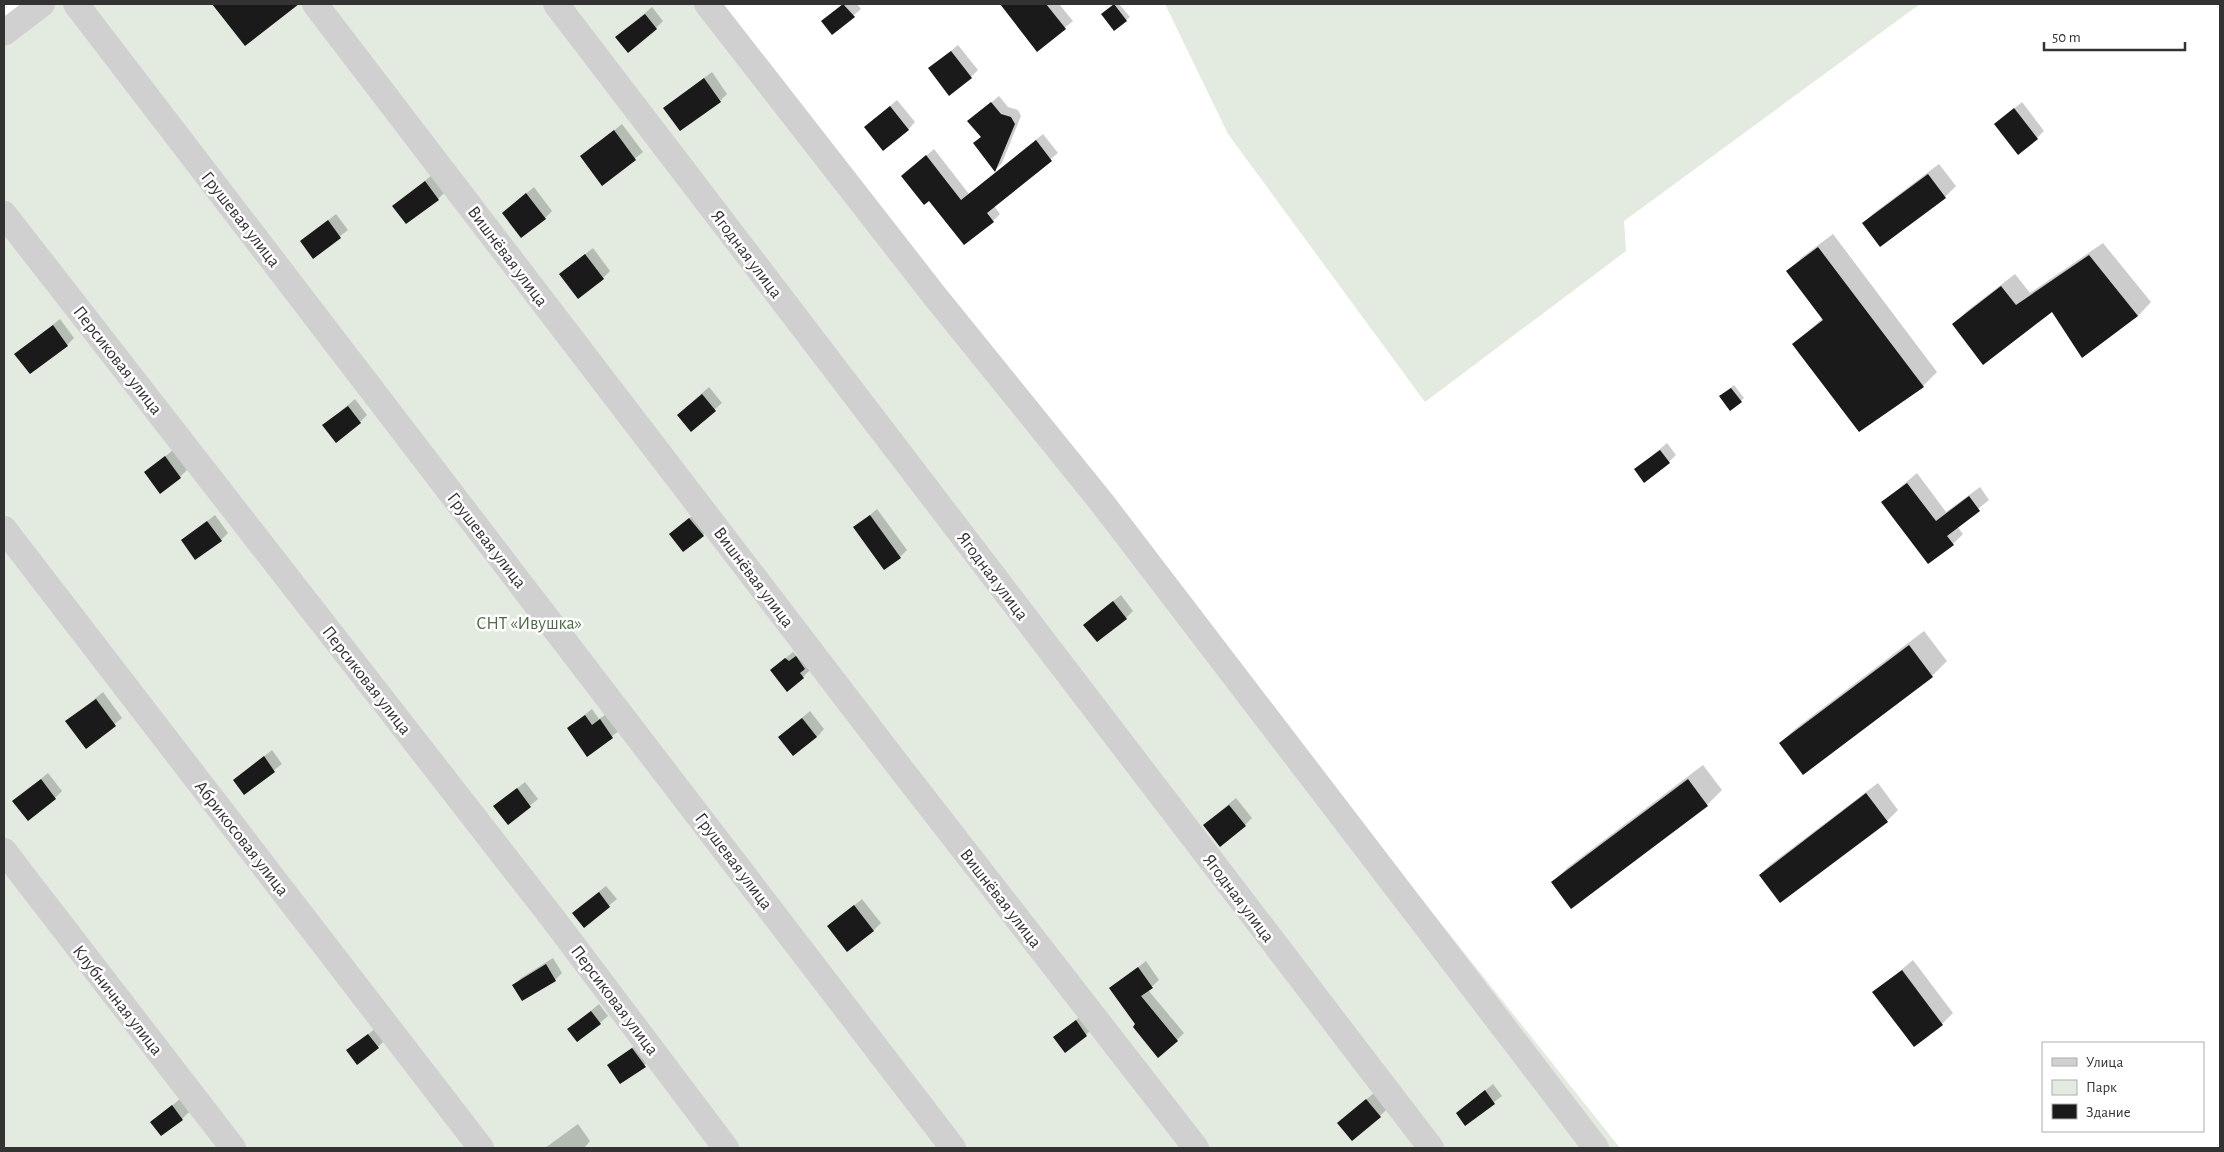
<svg xmlns="http://www.w3.org/2000/svg" width="2224" height="1152" viewBox="0 0 2224 1152" font-family="'Alegreya Sans',sans-serif">
<style>
.green{fill:#e3ebe0}
.shadow{fill:#0003}
.building{fill:#1a1a1a}
.lines{fill:none;stroke-linecap:round;stroke-linejoin:round}
.minor{stroke:#d0d0d0;stroke-width:26}
.labels{text-anchor:middle;stroke-width:5;stroke-linejoin:round;paint-order:stroke}
.street-label{font-size:18px;fill:#333;stroke:#fff}
.park-label{font-size:18px;fill:#4b6b43;stroke:#fff}
</style>
<rect width="100%" height="100%" fill="#fff"/>
<g class="green">
<path d="M24 4H708L1620 1148H4V19Z"/>
<path d="M1165 4H1920L1624 221 1626 251 1425 402 1228 134Z"/>
</g>
<g class="shadow">
<path d="M224 4H264L265 6 268 4H297L245 44 221 6Z"/>
<path d="M843 4H857L861 9 833 33 823 21Z"/>
<path d="M1001 4H1059L1073 21 1038 50Z"/>
<path d="M1115 4H1119L1130 17 1115 29 1106 11Z"/>
<path d="M652 7 663 21 656 28 617 37Z"/>
<path d="M958 45 978 70 971 77 929 69Z"/>
<path d="M712 72 727 94 720 101 665 108Z"/>
<path d="M999 96 1008 107 1018 110 1021 116 1002 163 995 170 975 143 981 136 969 121Z"/>
<path d="M897 100 915 122 908 130 865 127Z"/>
<path d="M2022 102 2044 131 2037 138 1996 124Z"/>
<path d="M622 124 643 152 603 184 581 157Z"/>
<path d="M1043 134 1058 153 994 206 1000 214 993 221 930 199 902 176 934 149 969 194Z"/>
<path d="M1939 164 1956 186 1945 197 1863 223 1874 213Z"/>
<path d="M432 175 445 192 438 199 394 206Z"/>
<path d="M534 187 552 211 545 218 503 213Z"/>
<path d="M336 214 348 230 313 257 302 241Z"/>
<path d="M1833 234 1937 372 1923 386 1859 431 1794 344 1823 318 1788 271 1801 258Z"/>
<path d="M2103 243 2151 302 2138 316 2053 310 1954 324 1967 311 2015 274 2030 293Z"/>
<path d="M593 248 610 271 603 278 560 274Z"/>
<path d="M60 319 74 338 67 345 16 354Z"/>
<path d="M1734 385 1744 398 1741 401 1724 393Z"/>
<path d="M709 387 722 403 691 430 685 408Z"/>
<path d="M355 399 367 415 360 422 324 425Z"/>
<path d="M1667 443 1676 455 1669 462 1636 469Z"/>
<path d="M173 450 187 470 180 477 146 472Z"/>
<path d="M1917 473 1946 512 1980 487 1989 500 1957 526 1963 534 1953 544 1883 502Z"/>
<path d="M877 509 907 550 900 557 855 528Z"/>
<path d="M697 512 710 528 703 535 670 534Z"/>
<path d="M215 515 228 533 221 540H183Z"/>
<path d="M1121 595 1133 611 1126 618H1092Z"/>
<path d="M1924 631 1947 661 1932 676 1780 743 1795 729Z"/>
<path d="M793 652 810 670 803 677 771 670Z"/>
<path d="M103 692 122 718 86 747 67 722Z"/>
<path d="M592 709 599 719 608 713 620 730 588 755 568 728Z"/>
<path d="M810 711 824 729 817 737H779Z"/>
<path d="M272 750 282 764 244 793 234 780Z"/>
<path d="M1703 765 1722 790 1707 805 1572 908 1553 882 1567 868Z"/>
<path d="M48 773 62 791 55 798 14 801Z"/>
<path d="M525 782 538 799 508 824 495 806Z"/>
<path d="M1878 783 1898 810 1887 821 1760 875 1771 864Z"/>
<path d="M1236 798 1252 818 1245 825 1212 818Z"/>
<path d="M606 886 617 899 584 926 581 906Z"/>
<path d="M862 899 881 923 874 930 829 926Z"/>
<path d="M553 958 562 973 555 980 514 985 521 978Z"/>
<path d="M1913 960 1953 1013 1942 1024 1874 993Z"/>
<path d="M1146 961 1159 980 1148 990 1184 1033 1177 1040 1137 1024 1111 988Z"/>
<path d="M599 1004 608 1016 578 1041 569 1029Z"/>
<path d="M1083 1014 1094 1028 1065 1051 1055 1038Z"/>
<path d="M376 1028 385 1040 378 1047 348 1050Z"/>
<path d="M640 1042 652 1059 620 1083 609 1065Z"/>
<path d="M1493 1084 1502 1096 1465 1124 1457 1113Z"/>
<path d="M1374 1093 1387 1109 1380 1116H1346Z"/>
<path d="M180 1099 189 1112 182 1119 152 1122Z"/>
<path d="M578 1124 590 1141 584 1148H545Z"/>
</g>
<g class="building">
<path d="M212 4H299L245 46Z"/>
<path d="M843 4 855 17 832 35 821 21Z"/>
<path d="M1000 4H1046L1066 29 1037 52Z"/>
<path d="M1114 4 1127 21 1114 31 1101 14Z"/>
<path d="M645 14 657 29 628 53 615 37Z"/>
<path d="M951 51 972 78 949 96 928 68Z"/>
<path d="M704 78 721 102 680 131 663 108Z"/>
<path d="M991 102 1001 114 1011 117 1015 124 995 172 973 143 981 137 967 121Z"/>
<path d="M890 106 909 130 883 151 864 127Z"/>
<path d="M2014 108 2038 139 2018 155 1994 124Z"/>
<path d="M614 130 636 160 602 186 580 156Z"/>
<path d="M1036 140 1052 161 987 213 994 222 964 245 929 201 924 205 901 176 926 155 961 200Z"/>
<path d="M1928 174 1946 198 1880 247 1862 223Z"/>
<path d="M425 181 439 200 406 224 392 206Z"/>
<path d="M526 193 546 219 521 238 502 213Z"/>
<path d="M328 220 341 238 313 259 300 241Z"/>
<path d="M1818 247 1924 387 1859 432 1792 344 1823 320 1786 271Z"/>
<path d="M585 254 604 279 578 299 559 274Z"/>
<path d="M2089 255 2138 316 2082 358 2052 312 1983 365 1952 324 2001 286 2016 305Z"/>
<path d="M53 325 68 346 30 374 14 354Z"/>
<path d="M1731 388 1742 402 1730 411 1719 396Z"/>
<path d="M702 394 716 411 691 432 677 415Z"/>
<path d="M348 406 361 423 336 443 322 425Z"/>
<path d="M1660 450 1670 463 1644 483 1634 469Z"/>
<path d="M165 456 181 478 160 494 144 472Z"/>
<path d="M1907 483 1936 521 1969 496 1980 511 1947 536 1954 545 1928 564 1881 502Z"/>
<path d="M870 515 901 558 884 570 853 527Z"/>
<path d="M689 518 704 536 683 552 669 534Z"/>
<path d="M207 521 222 541 195 560 181 540Z"/>
<path d="M1113 601 1127 619 1097 642 1083 625Z"/>
<path d="M1909 645 1933 677 1803 775 1779 743Z"/>
<path d="M796 656 805 669 800 673 804 678 787 692 770 670 785 658 789 661Z"/>
<path d="M96 699 116 726 86 749 65 721Z"/>
<path d="M585 715 592 725 600 719 613 738 587 757 567 728Z"/>
<path d="M802 718 817 737 793 756 778 737Z"/>
<path d="M264 756 275 772 244 795 233 780Z"/>
<path d="M41 779 56 799 28 821 12 801Z"/>
<path d="M1688 779 1708 806 1571 909 1551 882Z"/>
<path d="M517 788 531 807 508 825 493 806Z"/>
<path d="M1866 793 1888 822 1780 903 1759 875Z"/>
<path d="M1229 805 1246 826 1220 847 1203 825Z"/>
<path d="M599 892 610 907 584 928 572 913Z"/>
<path d="M854 905 874 931 847 952 827 926Z"/>
<path d="M546 964 556 981 522 1001 512 985Z"/>
<path d="M1138 967 1153 988 1141 996 1178 1041 1158 1058 1133 1027 1135 1024 1109 988Z"/>
<path d="M1902 970 1943 1025 1914 1047 1872 992Z"/>
<path d="M591 1011 601 1024 577 1042 567 1029Z"/>
<path d="M1076 1020 1087 1036 1065 1053 1053 1037Z"/>
<path d="M368 1034 379 1048 357 1065 346 1050Z"/>
<path d="M632 1048 646 1067 620 1084 607 1065Z"/>
<path d="M1485 1090 1495 1104 1465 1126 1456 1113Z"/>
<path d="M1366 1099 1381 1117 1352 1141 1337 1123Z"/>
<path d="M172 1105 183 1120 161 1136 150 1122Z"/>
</g>
<g class="lines">
<g class="minor">
<path d="M76 4 953 1148"/>
<path d="M315 4 887 751 1196 1148"/>
<path d="M556 4 1431 1148"/>
<path d="M707 4 934 295 1103 504 1596 1148"/>
<path d="M4 33 42 4"/>
<path d="M4 214 554 920 726 1148"/>
<path d="M4 529 481 1148"/>
<path d="M4 851 233 1148"/>
</g>
</g>
<g class="labels">
<g class="street-label">
<text transform="translate(241 219) rotate(52)" y="6">Грушевая улица</text>
<text transform="translate(747 254) rotate(53)" y="6">Ягодная улица</text>
<text transform="translate(508 256) rotate(53)" y="6">Вишнёвая улица</text>
<text transform="translate(118 360) rotate(52)" y="6">Персиковая улица</text>
<text transform="translate(487 540) rotate(52)" y="6">Грушевая улица</text>
<text transform="translate(993 576) rotate(53)" y="6">Ягодная улица</text>
<text transform="translate(754 577) rotate(53)" y="6">Вишнёвая улица</text>
<text transform="translate(367 680) rotate(52)" y="6">Персиковая улица</text>
<text transform="translate(242 838) rotate(52)" y="6">Абрикосовая улица</text>
<text transform="translate(734 861) rotate(53)" y="6">Грушевая улица</text>
<text transform="translate(1001 898) rotate(52)" y="6">Вишнёвая улица</text>
<text transform="translate(1239 898) rotate(53)" y="6">Ягодная улица</text>
<text transform="translate(118 1000) rotate(52)" y="6">Клубничная улица</text>
<text transform="translate(615 1000) rotate(53)" y="6">Персиковая улица</text>
</g>
<g class="park-label">
<text x="529" y="629">СНТ «Ивушка»</text>
</g>
</g>
<rect width="2224" height="1152" fill="none" stroke="#333333" stroke-width="10"/>
<rect x="2042" y="1042" width="162" height="90" fill="#ffffff" stroke="#adadad"/>
<rect x="2052" y="1058" width="25" height="8" fill="#d0d0d0" stroke="#adadad"/>
<text x="2086" y="1067" font-size="15" fill="#333333">Улица</text>
<rect x="2052" y="1080" width="25" height="15" fill="#e3ebe0" stroke="#adadad"/>
<text x="2086" y="1092" font-size="15" fill="#333333">Парк</text>
<rect x="2052" y="1104" width="25" height="15" fill="#1a1a1a" stroke="#adadad"/>
<text x="2086" y="1117" font-size="15" fill="#333333">Здание</text>
<path d="M2044 42v8h141v-8" fill="none" stroke="#333333" stroke-width="2.5"/>
<text x="2052" y="42" font-size="15" fill="#333333" stroke="#ffffff" stroke-width="4" paint-order="stroke">50 m</text>
</svg>
